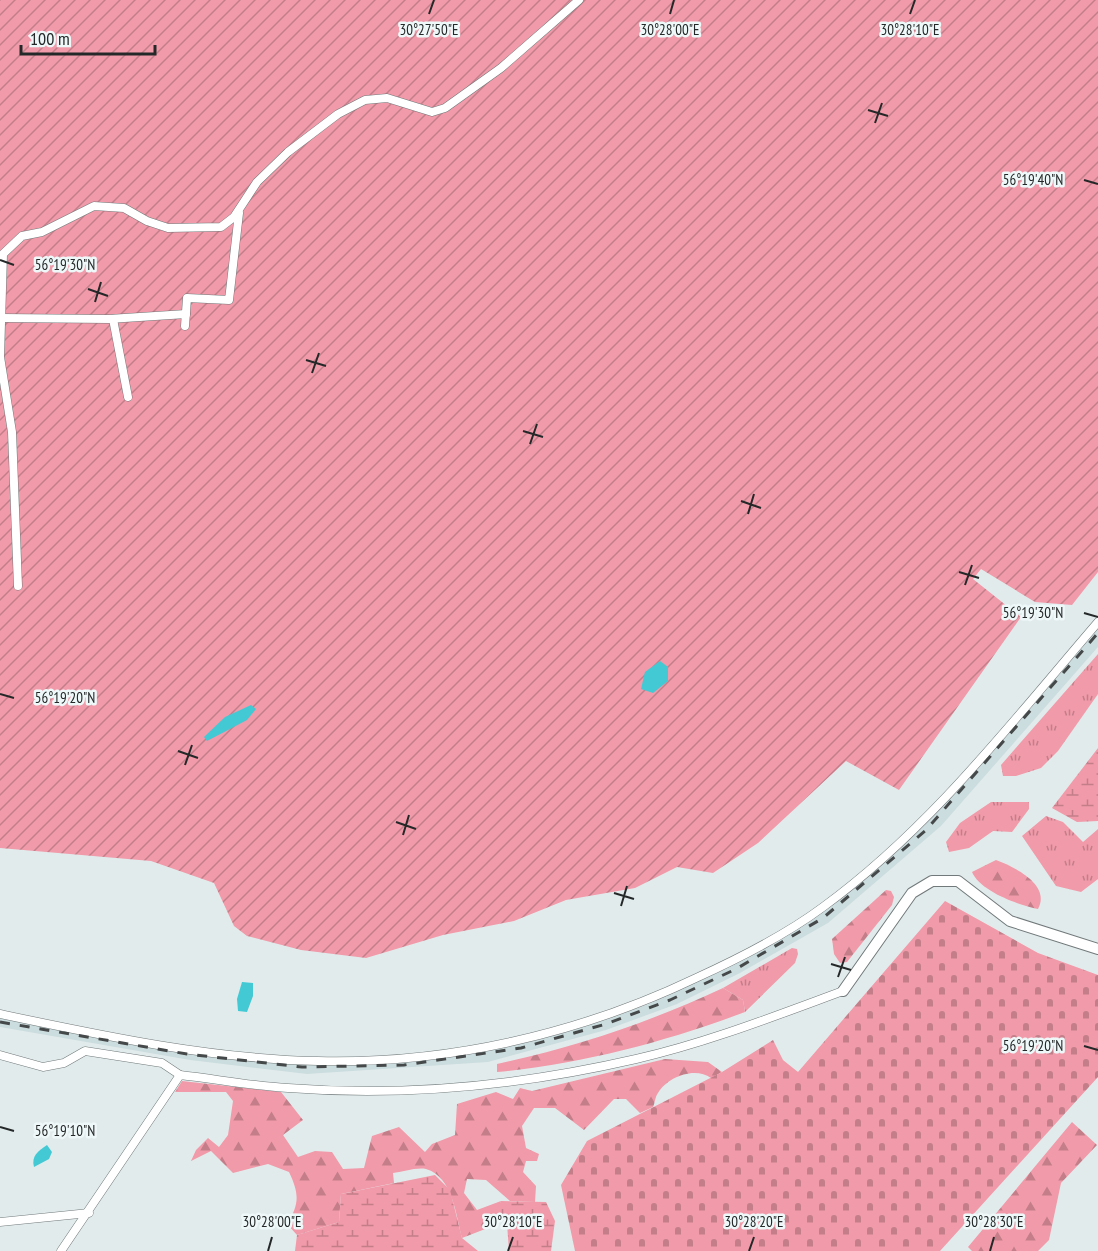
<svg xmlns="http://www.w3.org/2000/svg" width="1098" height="1251" viewBox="0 0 1098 1251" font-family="'PT Sans Narrow',sans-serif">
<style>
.built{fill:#ccdddf}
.grass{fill:url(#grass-tufts)}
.forest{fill:url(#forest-firs)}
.wetland{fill:url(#wetland-marsh)}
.cemetery{fill:url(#cemetery-stones)}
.garden{fill:url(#garden-furrows)}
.water{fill:#42c9d4}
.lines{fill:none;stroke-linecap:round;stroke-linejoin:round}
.street-casing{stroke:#71797a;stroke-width:9}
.secondary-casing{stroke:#71797a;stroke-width:12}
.street{stroke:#fff;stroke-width:8}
.secondary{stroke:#fff;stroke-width:10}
.rail{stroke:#454949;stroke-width:3;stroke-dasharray:10 10;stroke-linecap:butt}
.ticks{fill:none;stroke:#252828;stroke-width:2}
.ticks-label{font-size:15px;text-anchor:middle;fill:#252828;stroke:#eff8f9;stroke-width:5;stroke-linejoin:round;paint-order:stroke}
</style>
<defs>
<pattern id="grass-tufts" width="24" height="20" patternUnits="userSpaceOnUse" patternTransform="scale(1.5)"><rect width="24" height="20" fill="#f19aa9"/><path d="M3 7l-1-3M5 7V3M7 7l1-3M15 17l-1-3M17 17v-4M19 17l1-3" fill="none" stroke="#c37e8a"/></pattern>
<pattern id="forest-firs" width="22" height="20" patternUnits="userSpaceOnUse" patternTransform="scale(1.5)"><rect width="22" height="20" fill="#f19aa9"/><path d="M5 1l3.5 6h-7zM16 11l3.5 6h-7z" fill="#c37e8a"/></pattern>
<pattern id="wetland-marsh" width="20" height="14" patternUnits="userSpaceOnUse" patternTransform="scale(1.5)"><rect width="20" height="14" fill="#f19aa9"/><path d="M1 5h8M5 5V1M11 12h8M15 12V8" fill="none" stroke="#c37e8a"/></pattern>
<pattern id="cemetery-stones" width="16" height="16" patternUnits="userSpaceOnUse" patternTransform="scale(1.5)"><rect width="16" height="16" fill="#f19aa9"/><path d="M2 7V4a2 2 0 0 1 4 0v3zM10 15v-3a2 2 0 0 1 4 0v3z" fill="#c37e8a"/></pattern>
<pattern id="garden-furrows" width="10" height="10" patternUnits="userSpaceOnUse" patternTransform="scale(1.5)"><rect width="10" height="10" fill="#f19aa9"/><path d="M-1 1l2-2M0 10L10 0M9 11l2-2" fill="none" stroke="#c37e8a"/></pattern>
</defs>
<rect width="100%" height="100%" fill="#e2ebec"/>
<path class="built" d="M1098 627V647L941 826 828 923 740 973 677 1004 606 1030 488 1062 307 1074 190 1060 0 1027V1016L76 1032 302 1064 480 1050 591 1024 649 1004 820 914 923 827Z"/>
<g class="grass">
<path d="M1098 654V694L1058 751 1041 768 1016 776H1003L1001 765Z"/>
<path d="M991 802H1029V809L1012 832 993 831 969 848 949 852 946 842 960 823Z"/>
<path d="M1046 816 1063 822 1083 842 1098 829V879L1081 892 1056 886 1022 836Z"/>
<path d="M792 948 797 949 798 954 795 963 745 1012 743 1000 723 988Z"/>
</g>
<g class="forest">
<path d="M996 860C1015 867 1051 885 1038 909 1018 905 980 891 972 872Z"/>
<path d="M886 890 891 891 894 897 892 905 847 962 840 963 834 954 832 939Z"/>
<path d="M723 988 743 1000 745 1012C665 1042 582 1064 497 1072V1064C576 1047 650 1022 723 988Z"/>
<path d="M665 1059 708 1062 722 1072 711 1078C695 1066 667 1077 658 1093 655 1097 655 1103 653 1107L640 1113 626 1099H614L584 1130 555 1108H534L522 1126 526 1148 539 1154 537 1161H526L523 1172 536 1186 535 1202 510 1201 486 1180 467 1179 464 1193 477 1210 501 1201 493 1226 462 1238C456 1216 453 1177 426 1169 417 1167 402 1172 393 1173L394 1183 341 1194 339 1222 297 1235 287 1224C300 1204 299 1193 289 1172L268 1164 233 1173 211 1151 191 1161 196 1150 208 1138 219 1147 228 1135 233 1101 226 1092H175L182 1081 281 1092 303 1120 283 1135 298 1157 315 1151 332 1152 343 1169 364 1168 372 1136 399 1127 425 1152 432 1144 455 1135 457 1104 496 1092 513 1099 520 1088 532 1091Z"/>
<path d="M1072 1122 1097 1145 1061 1183 1049 1240 1038 1251H972L968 1247Z"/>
</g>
<g class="wetland">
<path d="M1098 748V821L1077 822 1052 808Z"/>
<path d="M435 1175 450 1190 462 1238 478 1251H295L297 1235 339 1222 341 1194Z"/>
<path d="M501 1201 546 1202 555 1221 551 1251H509L507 1224 495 1213Z"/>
</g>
<path class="cemetery" d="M945 901 1038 953 1098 975V1077L940 1251H575L561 1185 587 1141 722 1072 773 1040 783 1060 798 1072Z"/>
<path class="garden" d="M0 0H1098V572L1072 605 1035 602 981 569 973 579 1021 617 899 790 846 761 758 843 713 873 677 867 635 888 566 900 514 921 443 935 366 958 301 950 247 936 234 926 214 883 151 861 0 848Z"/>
<g class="water">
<path d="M660 661 668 667V681L653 693 641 689 645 672Z"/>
<path d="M251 705 256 709 247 720 207 741 204 737 225 717Z"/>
<path d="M242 982 253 983V996L247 1012 238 1011 237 999Z"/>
<path d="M47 1145 52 1152 49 1159 34 1167C31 1156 38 1151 47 1145Z"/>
</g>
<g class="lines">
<defs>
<g id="street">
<path d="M1 318 109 319 186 314"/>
<path d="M113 319 128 397"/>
<path d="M185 326 187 298 229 300 239 213"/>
<path d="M18 586 12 432 0 357 3 254 22 236 42 232 94 206 124 208 147 221 168 228 221 227 234 217 257 182 288 152 338 114 365 100 387 98 432 112 445 108 501 68 579 0"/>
<path d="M0 1014C104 1036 211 1059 318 1061 448 1064 579 1034 696 978 740 958 784 936 823 907 930 829 1012 722 1098 622"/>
<path d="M0 1055 43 1067 64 1063 85 1051 162 1063 180 1075"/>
<path d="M0 1222 89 1213"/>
<path d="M61 1251 180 1075C216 1079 252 1086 288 1088 404 1097 523 1085 636 1059 706 1043 775 1016 843 991"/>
</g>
<path id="secondary" d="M843 991 912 893 932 881H958L1010 921 1098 949"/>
</defs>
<use href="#street" class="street-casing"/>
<use href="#secondary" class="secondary-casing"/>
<use href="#street" class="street"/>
<use href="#secondary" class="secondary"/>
<path class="rail" d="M0 1022 187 1054 302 1067 404 1065 521 1048 606 1024 670 1000 736 969 823 918 926 830 1098 633"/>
</g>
<path class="ticks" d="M429 14 434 0M670 14 674 0M910 14 915 0M868 110 888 116M875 123 882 103M1084 180 1098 184M0 260 14 265M88 289 108 296M95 302 101 282M306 360 326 366M312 373 319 353M523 431 543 437M530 444 537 424M741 501 761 508M748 514 754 494M959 572 979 578M965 585 972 565M1084 613 1098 617M0 694 14 698M178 751 198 758M185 765 192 745M396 822 416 829M403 835 409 815M614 893 634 899M621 906 627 886M831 964 851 970M838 977 845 957M1084 1046 1098 1050M0 1127 14 1131M268 1251 272 1237M508 1251 513 1237M749 1251 754 1237M990 1251 994 1237"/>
<g class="ticks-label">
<text x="429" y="35">30°27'50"E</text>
<text x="670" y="35">30°28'00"E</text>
<text x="910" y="35">30°28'10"E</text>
<text x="1033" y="185">56°19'40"N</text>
<text x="65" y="270">56°19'30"N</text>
<text x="1033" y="618">56°19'30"N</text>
<text x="65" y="703">56°19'20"N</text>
<text x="1033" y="1051">56°19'20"N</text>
<text x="65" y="1136">56°19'10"N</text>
<text x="272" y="1227">30°28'00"E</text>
<text x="513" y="1227">30°28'10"E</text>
<text x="754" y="1227">30°28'20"E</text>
<text x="994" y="1227">30°28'30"E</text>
</g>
<path d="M21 45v9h134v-9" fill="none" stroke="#252828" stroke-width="3"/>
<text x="30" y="45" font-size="18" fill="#252828" stroke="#eff8f9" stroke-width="4.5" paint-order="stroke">100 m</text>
</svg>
